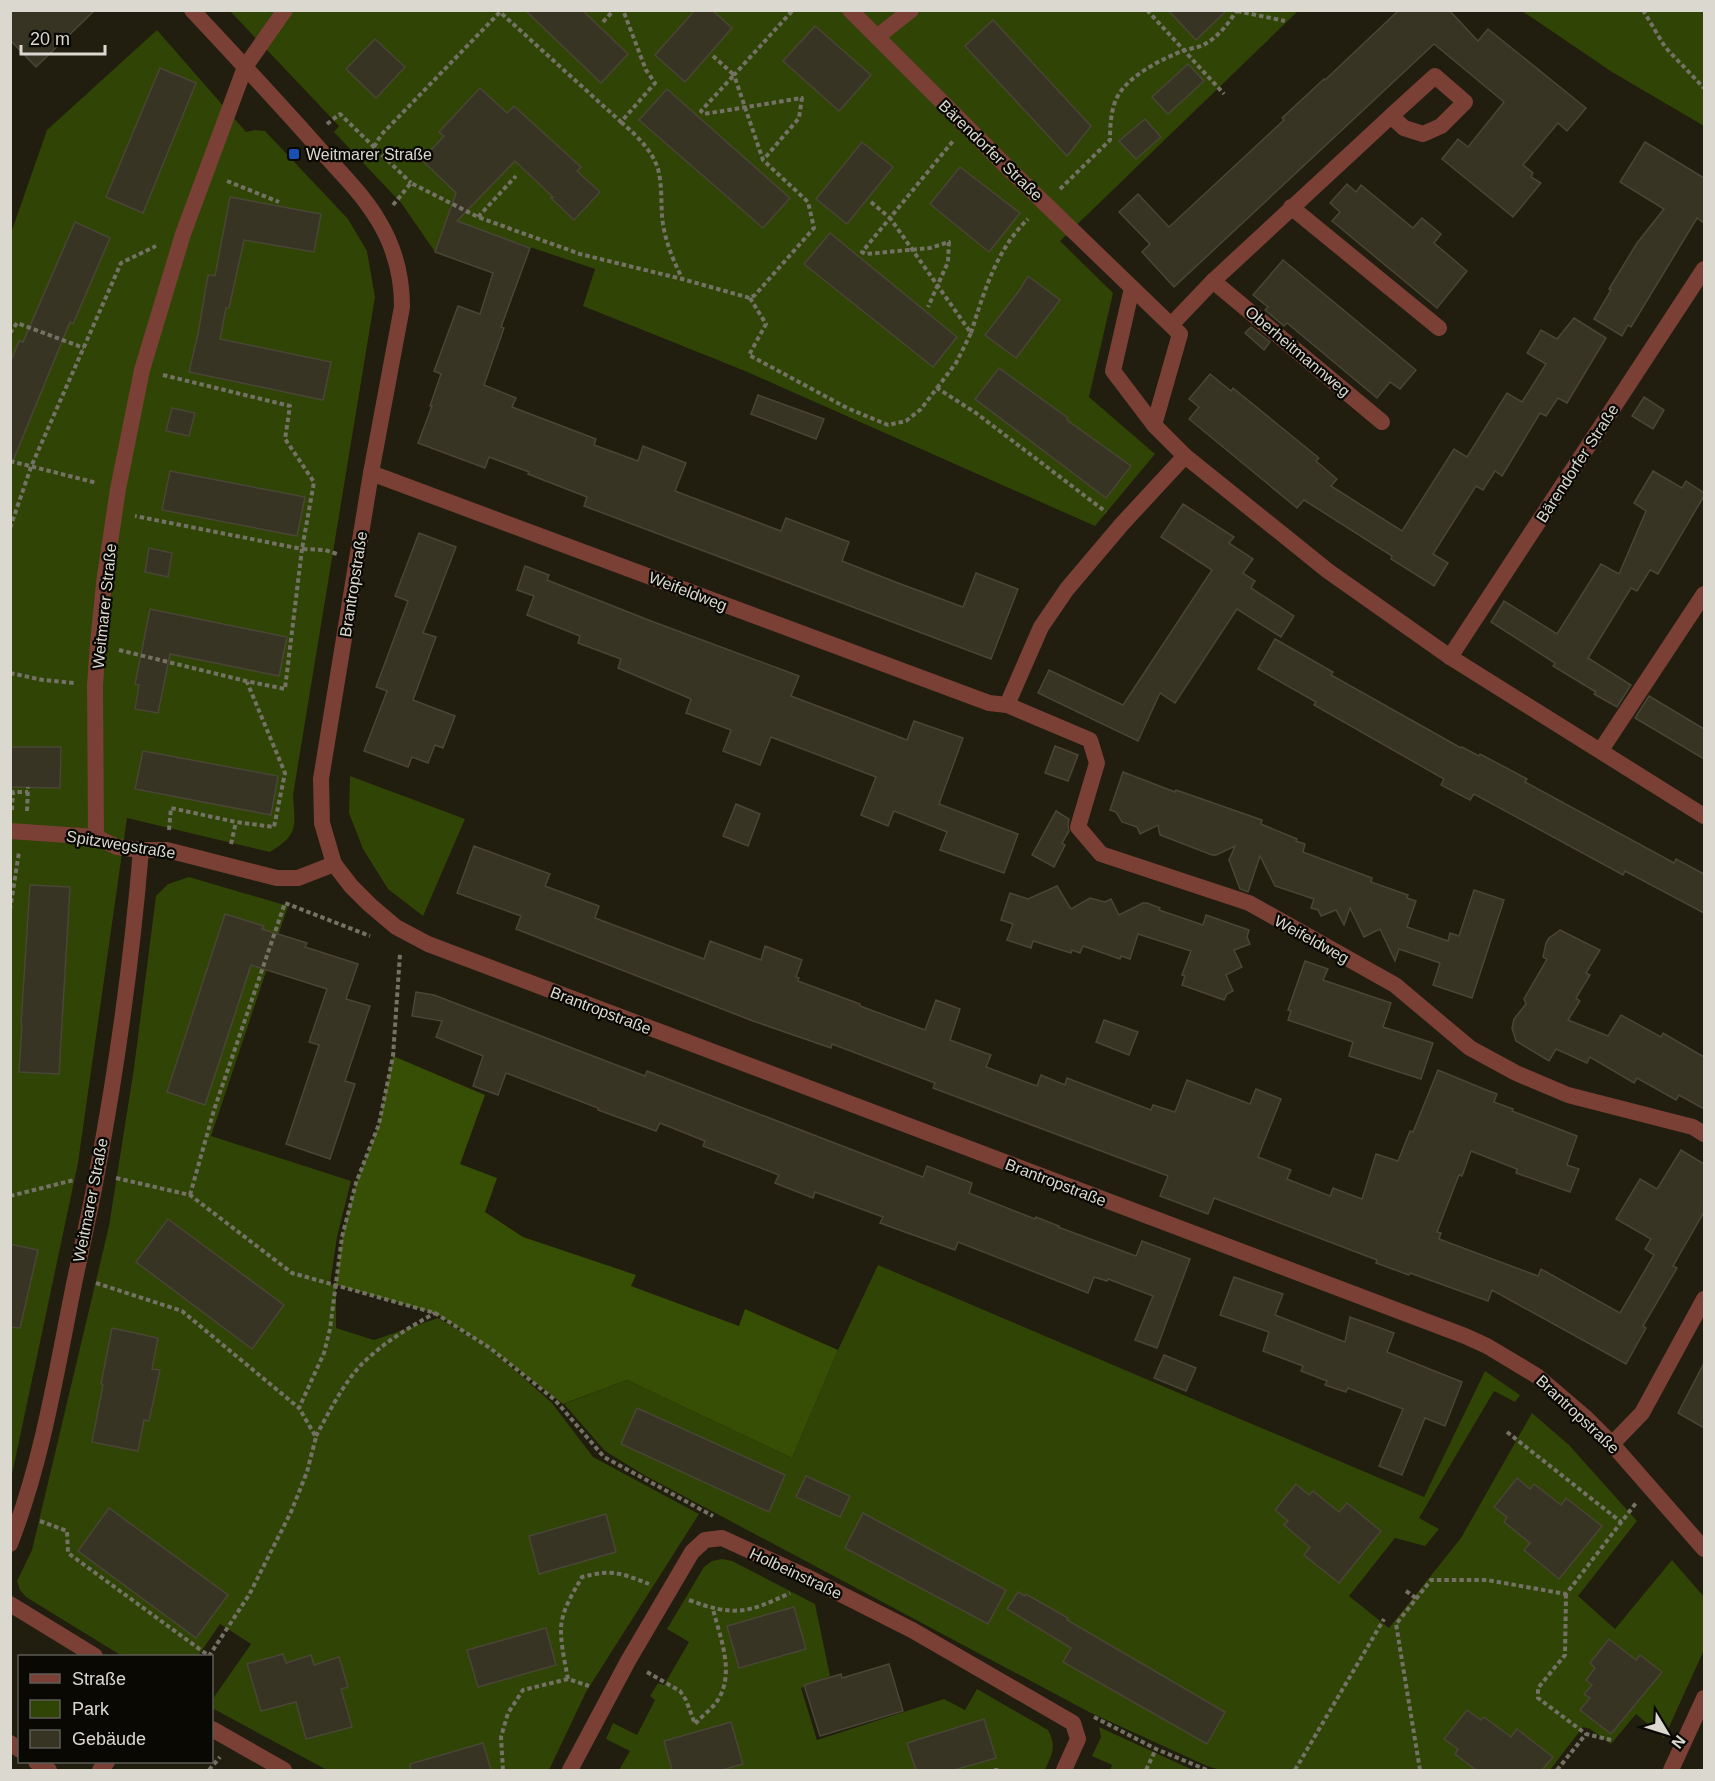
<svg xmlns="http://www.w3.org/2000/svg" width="1715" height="1781" viewBox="0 0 1715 1781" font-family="Arial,sans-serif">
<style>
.green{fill:#2f4405}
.forest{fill:#364f04}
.building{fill:#373424;stroke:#4a4636;stroke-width:1.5}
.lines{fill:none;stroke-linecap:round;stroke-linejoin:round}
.path{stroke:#747165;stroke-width:4;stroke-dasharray:4.5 3;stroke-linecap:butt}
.service{stroke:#7a4036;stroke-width:16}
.minor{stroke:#7a4036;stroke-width:16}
.transit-dot{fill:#1a4fb4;stroke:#090803;stroke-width:2}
.labels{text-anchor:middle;stroke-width:4.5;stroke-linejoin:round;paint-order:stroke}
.street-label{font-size:16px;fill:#dad8cf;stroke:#090803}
.poi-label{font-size:16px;fill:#dad8cf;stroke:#090803;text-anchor:start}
</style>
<rect width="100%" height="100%" fill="#211d0f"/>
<g class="green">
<path d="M230 11H1298L1060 241 1113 293 1089 397 1155 454 1095 526 745 371 583 306 595 269 447 219 435 252 402 204 334 132 339 126Z"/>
<path d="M1522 11H1704V126L1612 72Z"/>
<path d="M157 30 246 132 255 130 265 131 348 219 367 251 375 297 293 795C295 827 299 834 270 852L127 818 78 1163 11 1479V233L47 130Z"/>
<path d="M350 776 465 819 423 916 388 889 363 849 349 813Z"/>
<path d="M189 877 288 906 211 1136 351 1181 337 1237 330 1284 336 1285V1328L374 1340 438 1318 490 1348 552 1403 593 1457 699 1514 586 1692 549 1770H327L212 1708V1700L251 1644 220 1624 198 1656H122L26 1597 20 1590 17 1581 32 1550 109 1226 134 1068 156 896 168 884Z"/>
<path d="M878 1265 1424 1497 1485 1371 1520 1395 1515 1402 1494 1391 1419 1518 1439 1529 1425 1546 1395 1538 1349 1596 1389 1628 1461 1538 1532 1413 1569 1445 1637 1521 1578 1596 1615 1629 1672 1560 1704 1597V1650L1664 1738 1636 1714 1611 1744 1590 1729 1583 1727 1550 1770H1220L1207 1766 1089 1712 644 1475 605 1451 564 1404 627 1380 792 1458 838 1350Z"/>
<path d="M722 1559 732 1561 815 1604 830 1676 801 1688 817 1740 944 1699 965 1710 977 1689 1048 1730C1057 1747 1052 1754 1045 1770H619L630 1751 606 1739 613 1723 637 1735 655 1700 650 1696 658 1683 664 1685 689 1642 667 1629 704 1567 712 1561Z"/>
<path d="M1099 1727 1193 1770H1110L1112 1765 1092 1756 1101 1737Z"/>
</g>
<path class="forest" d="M393 1056 485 1095 460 1164 497 1178 485 1212 523 1237 636 1275 631 1286 739 1326 745 1309 838 1350 792 1458 627 1380 563 1404 490 1348 435 1313 336 1285 342 1237 356 1183 379 1124Z"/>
<g class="building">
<path d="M10 10H95L36 67 10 40Z"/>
<path d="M525 10H582L628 54 601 83Z"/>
<path d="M695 10H712L732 28 685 82 655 55Z"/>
<path d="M1168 10H1227L1196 40Z"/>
<path d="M1399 10H1449L1478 41 1488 29 1586 108 1567 131 1558 123 1523 165 1533 173 1531 177 1541 183 1513 217 1442 159 1458 139 1468 147 1504 102 1434 44 1174 287 1142 252 1150 244 1119 212 1138 194 1169 227 1284 120 1282 118 1324 79 1325 80Z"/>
<path d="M993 20 1091 126 1067 156 965 46Z"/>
<path d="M815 26 871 75 839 111 783 61Z"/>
<path d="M375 39 405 67 376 98 346 69Z"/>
<path d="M1188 64 1204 81 1168 114 1152 97Z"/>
<path d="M160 68 196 83 143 213 106 197Z"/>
<path d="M480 88 507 113 514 106 581 167 577 171 600 192 574 220 551 198 553 197 515 161 457 221 530 248 501 327 504 328 484 385 516 398 512 407 596 439 594 445 638 461 643 446 686 463 675 491 781 531 786 518 849 542 842 561 898 583 963 607 976 573 1018 589 991 659 584 506 587 497 528 474 529 472 489 457 485 468 418 443 432 406H430L441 374 434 371 458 306 480 314 493 273 435 252 456 193 422 160 444 136 439 132Z"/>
<path d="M667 89 790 198 763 228 639 120Z"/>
<path d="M1145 119 1161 137 1136 159 1119 141Z"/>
<path d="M862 142 893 167 847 224 816 199Z"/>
<path d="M1645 142 1704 178V223L1697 218 1631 327 1628 325 1622 336 1594 319 1611 290 1609 289 1637 243 1664 209 1620 182Z"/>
<path d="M960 167 1020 213 989 252 930 204Z"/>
<path d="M1347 184 1356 192 1361 185 1413 228 1422 218 1441 234 1434 243 1467 271 1437 308 1332 221 1340 212 1330 203Z"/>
<path d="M230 197 321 214 314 252 244 240 229 308H226L220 339 331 362 323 400 189 372 198 334 208 275 215 276Z"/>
<path d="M75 222 110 238 73 324 70 322 10 468V363L19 341 23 342Z"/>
<path d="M830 233 957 337 933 367 804 264Z"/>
<path d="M1283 260 1416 370 1400 389 1390 382 1377 398 1287 323 1284 326 1265 310 1268 307 1253 295Z"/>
<path d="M1028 276 1060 300 1016 358 985 335 1019 291Z"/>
<path d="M1574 318 1606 338 1567 403 1558 398 1546 416 1540 413 1502 476 1495 471 1483 490 1476 486 1433 554 1448 563 1434 586 1391 559 1392 556 1304 500 1297 508 1189 419 1199 407 1189 399 1210 374 1231 391 1233 388 1319 458 1316 461 1337 479 1331 486 1402 531 1454 449 1467 457 1507 393 1522 402 1546 364 1527 353 1541 330 1557 339Z"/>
<path d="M1251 327 1270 342 1264 350 1245 333Z"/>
<path d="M999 368 1068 418 1067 420 1131 466 1106 498 975 399Z"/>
<path d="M758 395 824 419 816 439 751 414Z"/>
<path d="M1644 397 1664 410 1653 429 1632 416Z"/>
<path d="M172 408 195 413 189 436 166 431Z"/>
<path d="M170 471 305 497 297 536 162 510Z"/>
<path d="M1653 471 1682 488 1686 481 1704 493V496L1658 574 1650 570 1637 591 1631 588 1588 658 1631 685 1617 707 1594 694 1596 692 1553 666 1555 663 1491 622 1504 601 1557 634 1601 564 1619 574 1646 511 1634 503Z"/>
<path d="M1183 504 1234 537 1229 543 1253 559 1243 573 1255 581 1251 588 1294 616 1281 637 1237 609 1175 703 1160 693 1138 741 1038 693 1049 670 1123 705 1212 570 1161 537Z"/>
<path d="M419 533 456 547 423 633 436 637 413 700 455 716 443 748 435 745 428 763 412 757 408 767 364 751 387 691 376 687 408 601 395 596Z"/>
<path d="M149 548 172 553 168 577 145 572Z"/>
<path d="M525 566 549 575 547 580 651 621 799 676 791 696 907 740 914 721 963 738 939 804 1018 834 1004 873 940 850 947 832 894 811 888 826 861 815 876 777 771 737 760 765 723 751 731 730 686 713 691 699 618 668 621 659 578 643 580 636 527 615 534 596 517 590Z"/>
<path d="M150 609 287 637 279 676 170 654 158 713 135 709 139 685 135 684Z"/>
<path d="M1275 639 1333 672 1331 675 1461 748 1462 747 1479 756 1480 754 1527 779 1525 782 1674 863 1676 859 1704 874V913L1625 871 1623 875 1474 794 1470 800 1441 785 1444 779 1314 705 1316 702 1258 669Z"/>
<path d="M1649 696 1704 729V759L1635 718Z"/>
<path d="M1055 746 1078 755 1068 781 1045 773Z"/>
<path d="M10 747H61L60 788 10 787Z"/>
<path d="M143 751 278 776 271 815 135 789Z"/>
<path d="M1123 772 1175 792 1176 790 1262 820 1261 824 1297 839 1296 841 1305 844 1303 852 1372 878 1371 882 1408 895 1407 898 1416 901 1407 927 1448 941 1450 933 1459 936 1474 890 1504 900 1472 998 1433 985 1440 963 1399 949 1395 961 1380 929 1364 937 1350 908 1344 925 1336 910 1321 916 1318 910 1311 908 1314 899 1275 886 1260 856 1248 892 1240 889 1229 860 1235 846 1216 855H1212L1160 835 1158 825 1140 834 1137 827 1122 822 1116 812 1110 810Z"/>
<path d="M736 804 760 814 748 846 723 836Z"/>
<path d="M1056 811 1069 819 1068 825 1069 831 1062 843 1065 845 1054 867 1032 855Z"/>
<path d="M474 846 550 874 545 886 599 906 595 918 704 959 710 941 761 960 765 946 802 960 796 977 799 978 798 981 860 1004V1006L925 1030 936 1000 960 1009 950 1040 991 1055 986 1067 1037 1086 1041 1075 1065 1085 1067 1078 1151 1110 1153 1105 1175 1112 1187 1080 1250 1104 1256 1089 1281 1099 1258 1157 1291 1170 1287 1179 1330 1196 1333 1188 1362 1199 1376 1154 1398 1161 1410 1131 1413 1132 1438 1070 1484 1089 1497 1094 1494 1102 1513 1109 1512 1111 1577 1136 1567 1165 1579 1169 1570 1192 1516 1173 1517 1169 1471 1151 1462 1176 1459 1175 1437 1232 1441 1233 1439 1239 1538 1276 1541 1269 1620 1313 1654 1255 1645 1249 1651 1239 1616 1219 1640 1179 1657 1189 1681 1150 1704 1164V1212L1673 1266 1677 1268 1643 1326 1646 1328 1626 1364 1492 1290 1488 1301 1410 1273 1409 1275 1376 1263 1377 1260 1214 1198 1208 1214 1160 1196 1168 1176 933 1088 935 1083 832 1044 831 1048 753 1021 516 929 521 916 457 893Z"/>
<path d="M30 885 70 887 59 1074 19 1072 22 1025 21 1024Z"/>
<path d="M1057 886 1071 909 1090 898 1105 902 1111 899 1119 915 1143 903H1147L1160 908 1159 910 1203 925 1206 915 1249 930 1247 937 1250 944 1234 950 1242 967 1226 975 1233 991 1227 994 1224 1000 1182 985 1185 976 1182 975 1191 951 1138 934 1130 959 1121 956 1120 959 1083 946 1080 953 1072 950 1071 953 1033 941 1031 948 1007 940 1013 924 1001 920 1010 893 1028 899Z"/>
<path d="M225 914 264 926 262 929 307 943 305 947 358 964 346 999 370 1006 345 1081 355 1084 330 1159 286 1144 319 1045 309 1042 327 989 251 965 205 1105 167 1092Z"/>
<path d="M1560 930 1600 950 1586 973 1590 975 1576 998 1580 1001 1568 1020 1608 1036 1621 1015 1661 1037 1663 1033 1704 1057V1109L1679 1095 1676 1100 1637 1078 1634 1083 1590 1057 1587 1063 1556 1049 1549 1061 1516 1041 1512 1028 1514 1019 1526 1004 1524 999 1547 959 1543 957 1546 943 1549 938Z"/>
<path d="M1305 961 1328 969 1323 980 1391 1003 1383 1027 1433 1043 1421 1079 1349 1056 1353 1042 1288 1020 1291 1011 1288 1010Z"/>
<path d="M416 992 434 995 645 1076 647 1071 923 1177 927 1166 972 1183 969 1193 1035 1219 1036 1217 1059 1226 1058 1227 1136 1256 1142 1241 1190 1259 1157 1348 1135 1340 1153 1296 1108 1279 1107 1281 1094 1277 1088 1293 958 1242 955 1250 880 1223 883 1217 815 1192 813 1198 775 1183 779 1175 703 1146 705 1141 660 1123 656 1131 598 1110V1108L506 1073 498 1095 473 1086 483 1056 436 1037 442 1021 412 1016Z"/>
<path d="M1104 1020 1138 1032 1129 1055 1096 1042Z"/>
<path d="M168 1219 284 1305 252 1349 136 1262Z"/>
<path d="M10 1244 38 1250 20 1328 10 1327Z"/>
<path d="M1234 1277 1283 1294 1275 1315 1345 1342 1350 1317 1375 1326 1394 1333 1387 1352 1462 1382 1445 1426 1425 1418 1402 1475 1379 1466 1403 1409 1348 1388 1346 1392 1325 1385 1327 1381 1301 1371 1303 1366 1263 1351 1269 1332 1220 1315Z"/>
<path d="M112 1328 158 1338 152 1369 160 1370 149 1421 144 1420 138 1451 92 1442 103 1385 101 1384Z"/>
<path d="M1164 1355 1196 1368 1186 1391 1154 1378Z"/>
<path d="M1704 1363V1428L1678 1413Z"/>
<path d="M637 1408 785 1475 769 1512 621 1444Z"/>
<path d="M806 1476 850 1496 840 1517 796 1497Z"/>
<path d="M1517 1478 1530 1489 1534 1484 1561 1505 1566 1498 1602 1526 1559 1579 1524 1550 1530 1543 1504 1522 1507 1517 1494 1507Z"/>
<path d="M1296 1484 1309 1495 1313 1491 1339 1512 1347 1503 1381 1531 1339 1583 1304 1555 1310 1547 1284 1525 1288 1521 1275 1510Z"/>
<path d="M109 1508 228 1595 196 1638 78 1551Z"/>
<path d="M863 1513 1006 1590 988 1624 845 1548Z"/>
<path d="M606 1514 616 1552 539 1574 529 1536Z"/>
<path d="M1018 1592 1025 1596 1026 1594 1068 1618 1067 1620 1225 1712 1207 1744 1063 1662 1071 1648 1007 1609Z"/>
<path d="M794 1607 806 1649 739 1668 727 1626Z"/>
<path d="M546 1628 556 1665 478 1687 467 1650Z"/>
<path d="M1609 1639 1636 1660 1640 1655 1662 1672 1611 1734 1580 1710 1590 1698 1584 1694 1592 1685 1586 1680 1595 1668 1590 1663Z"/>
<path d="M283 1654 286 1663 311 1655 314 1665 339 1657 348 1687 341 1689 352 1727 306 1739 296 1702 261 1711 247 1664Z"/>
<path d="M889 1664 903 1711 820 1736 804 1685 841 1674 842 1678Z"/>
<path d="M1467 1710 1481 1720 1484 1717 1511 1737 1517 1729 1553 1757 1542 1770H1476L1455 1754 1458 1749 1444 1739Z"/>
<path d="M984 1719 996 1758 954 1770H916L907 1743Z"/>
<path d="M731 1722 743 1764 722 1770H672L664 1741Z"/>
<path d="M483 1743 491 1770H411L410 1764Z"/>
</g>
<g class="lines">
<g class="path">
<path d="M1147 10 1224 94"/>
<path d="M1643 10 1665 47 1704 88"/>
<path d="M1237 11 1285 21"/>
<path d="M603 22 614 10"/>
<path d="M713 56 734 75 701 111 704 114 802 98 799 118 764 159"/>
<path d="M621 122C636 135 652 150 658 169 662 184 661 201 662 216 664 238 672 258 682 278"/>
<path d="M327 124 340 114 411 183"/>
<path d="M374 147 381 135 500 12 621 122 655 83 646 70 623 10"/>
<path d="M227 181 279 202"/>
<path d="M1060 189 1110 140C1110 124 1111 104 1121 91 1133 74 1163 58 1183 51 1190 48 1199 48 1205 44 1218 37 1229 23 1237 10"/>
<path d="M871 202 890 218 862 252 866 254 930 248 949 242 948 262 928 307"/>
<path d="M393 205 411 183 478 217 580 254 682 279 750 298 755 295 814 228 808 202 763 160 734 75 793 10"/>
<path d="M478 217 516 176"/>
<path d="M750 298 766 324 749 355 847 408 888 425 906 421 921 409 937 388 976 413 1106 512"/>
<path d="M10 333 17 323 84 348"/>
<path d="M971 333C984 292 996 250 1028 219"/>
<path d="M163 375 290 406 285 439 314 482 302 549 325 550 337 554"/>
<path d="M937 388 956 363 971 333 890 218 953 141"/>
<path d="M10 461 97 483"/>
<path d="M10 528 31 467 121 263 156 246"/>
<path d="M119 650 246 681 285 689 302 549 135 516"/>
<path d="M10 673 43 680 74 683"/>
<path d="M12 810 13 792H28"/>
<path d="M27 811 28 787"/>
<path d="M169 830 171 808 236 822 274 827 285 773 247 682"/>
<path d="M231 844 236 822"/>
<path d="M10 910 19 852"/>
<path d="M116 1178 190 1195 292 1273 435 1313 490 1348 555 1400 604 1457 713 1516"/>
<path d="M190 1195 214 1110 285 903 370 936"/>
<path d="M10 1196 74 1180"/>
<path d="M96 1283 182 1311 299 1408"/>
<path d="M1507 1432 1621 1522"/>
<path d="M316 1436C329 1412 345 1380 365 1361 386 1341 410 1327 435 1313"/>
<path d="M40 1521 67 1531 68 1553 209 1656 249 1595 291 1512 307 1472 316 1437 299 1408 324 1353 330 1329 342 1237 356 1183 379 1124 393 1056 400 954"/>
<path d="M1406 1591 1416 1598"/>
<path d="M1566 1594 1565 1655 1538 1688V1698L1586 1734 1611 1740"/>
<path d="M689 1600C734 1617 748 1613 790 1593"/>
<path d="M647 1672 680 1691 686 1700 695 1724C701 1717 709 1711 715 1704 737 1676 720 1638 713 1609"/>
<path d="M568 1679C565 1663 561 1646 561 1630 561 1611 573 1593 582 1577 612 1569 621 1573 649 1584"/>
<path d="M1094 1717 1156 1749 1207 1770"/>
<path d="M209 1770 220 1757"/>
<path d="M503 1770 501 1737 508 1713 523 1690 568 1679 589 1686"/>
<path d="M994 1770H1001"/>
<path d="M1146 1770 1156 1749"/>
<path d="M1295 1770 1384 1619"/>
<path d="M1420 1770 1396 1624 1431 1580H1487L1566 1594 1636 1503"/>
<path d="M1557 1770 1586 1734"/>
</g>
<g class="service">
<path d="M1291 207 1439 328"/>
<path d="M1213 281 1382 422"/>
<path d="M10 1743 20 1750"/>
<path d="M36 1762 49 1770"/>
<path d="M100 1770 107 1762"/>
</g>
<g class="minor">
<path d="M192 10C236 57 280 104 323 153 342 174 363 195 378 220 394 246 402 277 402 307L371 473 321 779 322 823 334 864 351 886 370 905 396 927 428 944 1465 1336 1487 1346 1537 1376 1585 1417 1612 1444 1704 1549"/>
<path d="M850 10 1008 168 1180 334 1154 425 1185 456 1328 571 1450 657 1704 816"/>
<path d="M877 37 911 10"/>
<path d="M1132 288 1113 371 1154 425"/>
<path d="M1171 325 1213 281 1391 116 1404 128 1423 134 1441 126 1465 102 1435 76 1391 116"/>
<path d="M371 473 989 703 1007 705 1090 740 1097 763 1078 827 1101 854 1249 903 1395 985 1470 1048 1516 1073 1568 1095 1693 1127 1704 1134"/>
<path d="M1450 657 1704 269"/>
<path d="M1007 705 1041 627 1067 589 1122 524 1185 456"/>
<path d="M1601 750 1704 594"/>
<path d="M10 831 96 837 117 847 141 850H167L277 878H298L334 864"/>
<path d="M96 837 95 685 98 644 104 583 118 489 142 370 183 234 245 67 285 10"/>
<path d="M1612 1444 1642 1413 1704 1299"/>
<path d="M10 1544C42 1462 56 1374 73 1289 81 1250 90 1212 97 1173 117 1067 132 958 141 850"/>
<path d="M10 1604 95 1656"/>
<path d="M212 1729 284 1770"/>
<path d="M570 1770 628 1661 692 1552 705 1540 722 1538 805 1576 912 1630 1073 1723 1078 1739 1064 1770"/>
<path d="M1671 1770 1704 1698"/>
</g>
</g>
<rect class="transit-dot" x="288" y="148" width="12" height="12" rx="3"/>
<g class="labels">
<g class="street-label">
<text transform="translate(991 150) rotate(44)" y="6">Bärendorfer Straße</text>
<text transform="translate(1298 351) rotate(40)" y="6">Oberheitmannweg</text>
<text transform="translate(1577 463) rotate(-57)" y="6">Bärendorfer Straße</text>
<text transform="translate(353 584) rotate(-81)" y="6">Brantropstraße</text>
<text transform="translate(688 591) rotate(21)" y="6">Weifeldweg</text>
<text transform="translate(104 606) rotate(-84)" y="6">Weitmarer Straße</text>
<text transform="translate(121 844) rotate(9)" y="6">Spitzwegstraße</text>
<text transform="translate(1312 939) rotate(29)" y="6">Weifeldweg</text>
<text transform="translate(601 1010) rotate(21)" y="6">Brantropstraße</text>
<text transform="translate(1056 1182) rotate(21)" y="6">Brantropstraße</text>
<text transform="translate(90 1200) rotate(-79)" y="6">Weitmarer Straße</text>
<text transform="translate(1578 1414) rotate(43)" y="6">Brantropstraße</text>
<text transform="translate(796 1573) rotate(25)" y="6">Holbeinstraße</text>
</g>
<g class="poi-label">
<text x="306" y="160">Weitmarer Straße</text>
</g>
</g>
<rect width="1715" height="1781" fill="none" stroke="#dad8cf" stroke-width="24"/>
<rect x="18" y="1655" width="195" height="108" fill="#090803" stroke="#5d5b55" stroke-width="1.5"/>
<rect x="30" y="1674" width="30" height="9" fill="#7a4036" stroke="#5d5b55" stroke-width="1.5"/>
<text x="72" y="1685" font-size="18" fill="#dad8cf">Straße</text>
<rect x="30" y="1700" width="30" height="18" fill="#2f4405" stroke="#5d5b55" stroke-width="1.5"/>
<text x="72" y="1715" font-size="18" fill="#dad8cf">Park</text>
<rect x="30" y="1730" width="30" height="18" fill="#373424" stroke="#5d5b55" stroke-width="1.5"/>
<text x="72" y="1745" font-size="18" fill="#dad8cf">Gebäude</text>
<g transform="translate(1667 1733) rotate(128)" stroke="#090803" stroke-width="4.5" paint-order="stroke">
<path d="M0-4.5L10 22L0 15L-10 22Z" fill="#dad8cf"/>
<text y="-9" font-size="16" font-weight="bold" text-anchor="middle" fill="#dad8cf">N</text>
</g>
<path d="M21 45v9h84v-9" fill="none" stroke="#dad8cf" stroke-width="3"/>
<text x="30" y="45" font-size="18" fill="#dad8cf" stroke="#090803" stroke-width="4.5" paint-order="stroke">20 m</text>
</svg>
